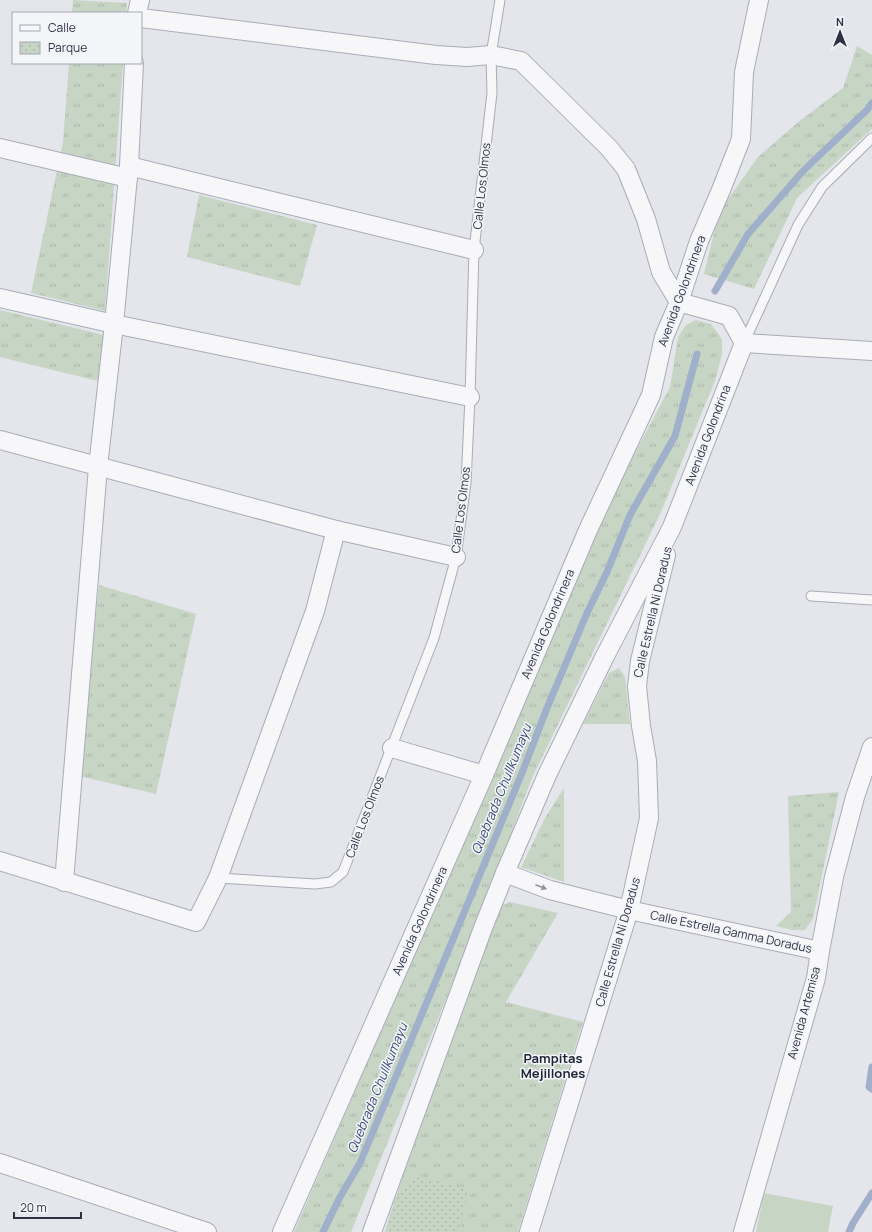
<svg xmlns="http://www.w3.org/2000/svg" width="872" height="1232" viewBox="0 0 872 1232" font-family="Manrope,sans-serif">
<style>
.grass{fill:url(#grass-tufts)}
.park{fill:url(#park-dots)}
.pitch{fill:#c7d5c5}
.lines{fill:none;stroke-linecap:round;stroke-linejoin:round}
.stream{stroke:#a0afca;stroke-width:7}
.service-casing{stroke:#a9acb6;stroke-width:11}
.minor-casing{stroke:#a9acb6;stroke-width:20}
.service{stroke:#f7f7fa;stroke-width:9}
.minor{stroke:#f7f7fa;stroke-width:18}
.oneway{fill:#92949f}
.labels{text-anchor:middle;stroke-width:3;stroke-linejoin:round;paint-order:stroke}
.street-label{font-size:12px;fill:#2c3144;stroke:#f4f5f9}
.water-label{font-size:13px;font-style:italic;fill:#364b77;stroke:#f4f5f9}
.neighbourhood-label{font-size:13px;font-weight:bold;fill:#1e2335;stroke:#f4f5f9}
</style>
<defs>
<pattern id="grass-tufts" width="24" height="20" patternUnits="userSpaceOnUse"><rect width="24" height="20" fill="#c7d5c5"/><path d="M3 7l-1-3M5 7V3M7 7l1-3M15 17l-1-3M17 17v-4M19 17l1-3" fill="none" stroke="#abb7aa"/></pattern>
<pattern id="park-dots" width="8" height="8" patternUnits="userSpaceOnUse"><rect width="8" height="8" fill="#c7d5c5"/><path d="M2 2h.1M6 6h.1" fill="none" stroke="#abb7aa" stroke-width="1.8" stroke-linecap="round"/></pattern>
</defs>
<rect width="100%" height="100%" fill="#e4e6eb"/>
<g class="grass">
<path d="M73 0 127 3 126 13H72Z"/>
<path d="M857 46 872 55V129L797 198 754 289 704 274 719 212 758 157 797 123 843 88Z"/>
<path d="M69 63H123L105 311 31 293 63 142Z"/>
<path d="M199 195 317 225 300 286 187 257Z"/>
<path d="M0 310 104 335 98 381 0 357Z"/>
<path d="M696 320 711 324 722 339V354L715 381 661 512 532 778 484 906 351 1232H294L617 487 670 387 678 337 686 325Z"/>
<path d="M99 585 196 614 156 794 79 776Z"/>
<path d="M619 668 625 677 630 724H583L609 673Z"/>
<path d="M564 788V882L521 867 545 818Z"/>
<path d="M839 792 813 919 805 930H792L776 926 791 912 788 796Z"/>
<path d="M510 902 558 913 506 1002 583 1022 518 1232H385L412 1147 485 946 502 905Z"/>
</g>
<path class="park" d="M418 1177 469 1188 459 1232H385L395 1199Z"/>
<path class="pitch" d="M764 1193 833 1206 828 1232H756Z"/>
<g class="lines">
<g class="stream">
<path d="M715 291 748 234 804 170 867 110 872 103"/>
<path d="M872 1067 869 1087 872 1089"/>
<path d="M323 1232 340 1197 360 1163 522 773 547 708 587 613 607 572 630 515 675 436 697 354"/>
<path d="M849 1232 853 1223 872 1193"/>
</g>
<defs>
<g id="service">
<path d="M744 343 798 225 822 187 872 138"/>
<path d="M811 596 872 600"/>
<path d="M218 878 315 884 331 882 343 872 434 638 456 557 466 483 470 397 474 250 492 93 491 55 500 0"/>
</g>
<g id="minor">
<path d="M137 13 140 0"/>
<path d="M141 18 436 55 467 57 491 55 521 61 609 148 626 169 646 219 661 272 679 302 729 316 744 343"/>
<path d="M0 148 128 178"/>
<path d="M129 166 474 250"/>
<path d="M0 298 114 324 470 397"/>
<path d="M744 343 872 351"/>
<path d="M0 440 336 530 456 557"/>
<path d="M392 748 484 775"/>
<path d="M0 861 196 922 218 878 315 611 336 530"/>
<path d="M505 873 550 890 629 910 820 951"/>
<path d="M64 882 98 467 114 324 129 166 134 63"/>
<path d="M0 1163 207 1232"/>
<path d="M282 1232 484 775 588 530 651 395 664 337 679 302 699 241 721 190 741 139 744 72 759 0"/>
<path d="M372 1232 483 928 505 873 547 775 605 656 672 527 744 343"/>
<path d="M529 1232 629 910 649 818 647 761 641 726 637 686 640 661 666 555"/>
<path d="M743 1232 816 978 820 951 834 877 855 797 872 747"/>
</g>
</defs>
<use href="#service" class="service-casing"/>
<use href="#minor" class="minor-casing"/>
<use href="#service" class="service"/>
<use href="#minor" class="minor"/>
</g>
<defs><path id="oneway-solid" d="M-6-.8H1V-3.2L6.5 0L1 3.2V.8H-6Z"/></defs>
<use class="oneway" href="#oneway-solid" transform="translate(541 887) rotate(21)"/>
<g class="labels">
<g class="street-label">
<text transform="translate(482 186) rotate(-84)" y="4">Calle Los Olmos</text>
<text transform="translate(682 291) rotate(-70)" y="4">Avenida Golondrinera</text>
<text transform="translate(708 435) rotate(-69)" y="4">Avenida Golondrina</text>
<text transform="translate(461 510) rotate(-83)" y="4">Calle Los Olmos</text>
<text transform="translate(653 612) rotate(-77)" y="4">Calle Estrella Ni Doradus</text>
<text transform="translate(548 624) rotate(-67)" y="4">Avenida Golondrinera</text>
<text transform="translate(365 817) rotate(-69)" y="4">Calle Los Olmos</text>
<text transform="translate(420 921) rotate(-66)" y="4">Avenida Golondrinera</text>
<text transform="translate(731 932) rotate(12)" y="4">Calle Estrella Gamma Doradus</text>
<text transform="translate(618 942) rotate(-74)" y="4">Calle Estrella Ni Doradus</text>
<text transform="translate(804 1013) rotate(-75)" y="4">Avenida Artemisa</text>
</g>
<g class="water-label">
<text transform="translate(501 789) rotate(-68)" y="5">Quebrada Chullkumayu</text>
<text transform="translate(377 1088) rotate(-68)" y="5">Quebrada Chullkumayu</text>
</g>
<g class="neighbourhood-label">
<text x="553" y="1063">Pampitas<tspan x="553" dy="15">Mejillones</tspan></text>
</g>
</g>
<rect x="12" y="12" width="130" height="52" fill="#f4f5f9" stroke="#a4a7b1"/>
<rect x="20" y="25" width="20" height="6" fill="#f7f7fa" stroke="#a4a7b1"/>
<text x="48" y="32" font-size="12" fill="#2c3144">Calle</text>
<rect x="20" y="42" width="20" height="12" fill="url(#park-dots)" stroke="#a4a7b1"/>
<text x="48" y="52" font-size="12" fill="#2c3144">Parque</text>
<g transform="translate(840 32)" stroke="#f4f5f9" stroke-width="3" paint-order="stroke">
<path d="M0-3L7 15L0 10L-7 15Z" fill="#2c3144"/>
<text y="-6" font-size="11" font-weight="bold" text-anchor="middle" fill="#2c3144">N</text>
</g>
<path d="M14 1212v6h67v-6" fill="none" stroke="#2c3144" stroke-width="2"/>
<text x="20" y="1212" font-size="12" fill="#2c3144" stroke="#f4f5f9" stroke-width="3" paint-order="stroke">20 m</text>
</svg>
